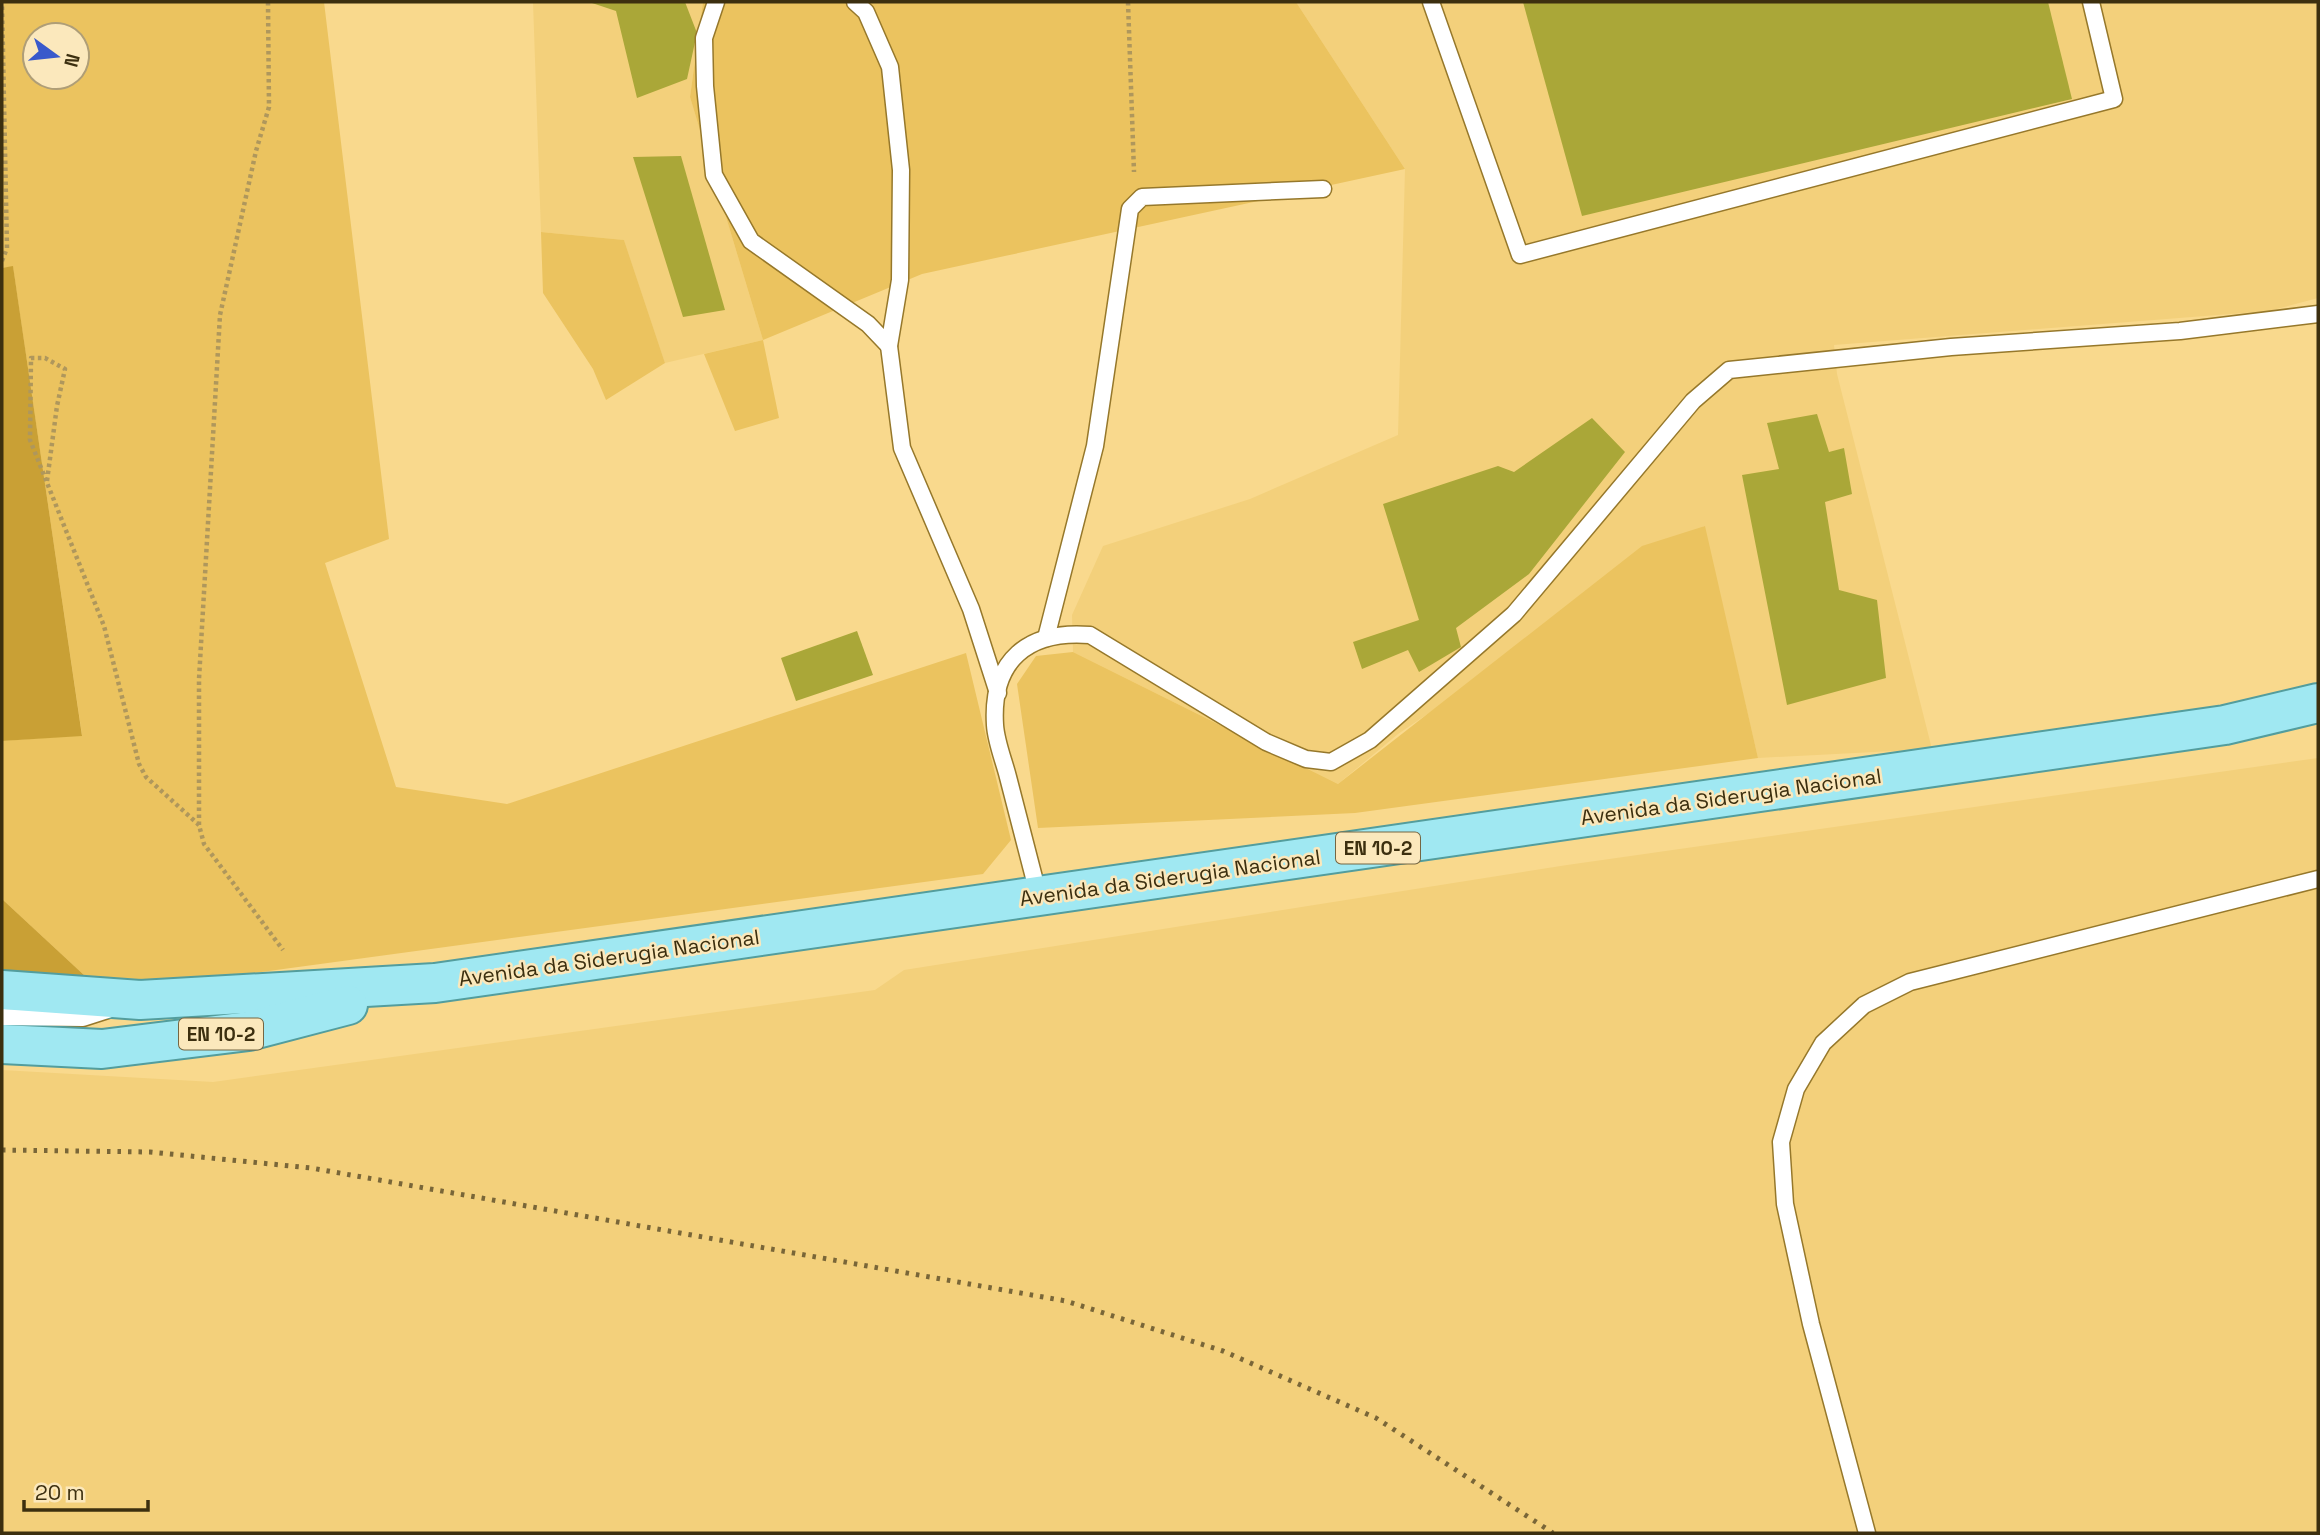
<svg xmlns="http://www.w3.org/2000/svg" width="2320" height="1535" viewBox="0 0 2320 1535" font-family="'Space Grotesk',sans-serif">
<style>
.built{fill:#f3d07b}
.green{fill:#ebc35f;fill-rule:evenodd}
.forest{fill:#c9a035}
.building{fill:#aaa738}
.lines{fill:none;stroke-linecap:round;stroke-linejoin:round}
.service-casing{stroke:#96782b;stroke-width:19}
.primary-casing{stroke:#539d9d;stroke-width:42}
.path{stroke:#af975c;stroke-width:4.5;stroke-dasharray:3.5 3.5;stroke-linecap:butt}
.service{stroke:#fff;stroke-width:16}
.primary{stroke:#a0e8f2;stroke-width:38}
.rail{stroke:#796638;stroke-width:5;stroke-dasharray:3.5 7;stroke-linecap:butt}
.labels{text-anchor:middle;stroke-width:5;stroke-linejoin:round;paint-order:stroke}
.shield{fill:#fbe8bc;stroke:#756643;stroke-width:2}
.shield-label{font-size:19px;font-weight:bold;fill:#3c2f0f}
.street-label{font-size:21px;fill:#3c2f0f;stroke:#fbe8bc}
</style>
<rect width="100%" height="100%" fill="#f9d98d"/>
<g class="built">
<path d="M533 2H703L690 97 763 340 665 363 624 240 541 232Z"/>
<path d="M1296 2H2318V298L2269 311 1834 345 1837 374 1932 749 1758 758 1704 526 1398 734 1338 784 1073 652 1072 615 1103 546 1250 499 1398 435 1405 169Z"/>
<path d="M2318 758V1533H2V1070L213 1082 875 990 904 970 1567 865Z"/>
</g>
<g class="green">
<path d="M2 2H324L389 539 325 563 396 787 507 804 966 653 1011 840 983 874 188 982 85 976 2 899V741L82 735 13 267 2 268ZM35 35H77V77H35Z"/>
<path d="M703 2H1296L1405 169 922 274 763 340 779 418 735 431 704 354 763 340 690 97Z"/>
<path d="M541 232 624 240 665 363 606 400 593 369 543 293Z"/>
<path d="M1705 526 1758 758 1355 813 1038 828 1017 684 1036 656 1073 652 1338 784 1642 546Z"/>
</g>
<g class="forest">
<path d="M13 266 82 736 2 741V268Z"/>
<path d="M2 899 85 976 2 970Z"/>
</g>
<g class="building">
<path d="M589 2H685L697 33 687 79 637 98 616 11Z"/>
<path d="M1523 2H2048L2072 99 1582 216Z"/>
<path d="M681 156 725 310 683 317 633 157Z"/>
<path d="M1817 414 1829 452 1844 448 1852 494 1825 502 1839 590 1877 600 1886 678 1787 705 1742 475 1779 469 1767 423Z"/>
<path d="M1592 418 1625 452 1529 574 1456 628 1461 647 1419 672 1408 650 1362 669 1353 642 1419 620 1383 504 1498 466 1514 472Z"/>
<path d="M857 631 873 675 796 701 781 658Z"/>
</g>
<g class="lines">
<defs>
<g id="service">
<path d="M716 2 704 38 705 86 714 175 751 241 868 324 889 346"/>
<path d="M855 2 866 12 890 67 901 170 900 280 889 346 902 448 971 609 998 693"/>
<path d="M1431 2 1520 255 2114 99 2091 2"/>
<path d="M1046 638 1095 446 1130 209 1142 197 1323 189"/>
<path d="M1039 897C1029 857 1018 817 1008 777 1004 761 996 742 995 725 991 660 1028 630 1090 635L1266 742 1306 759 1331 762 1370 740 1514 614 1693 401 1729 370 1951 347 2180 331 2318 314"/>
<path d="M2 1017 83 1018 111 1009"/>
<path d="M1867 1533 1811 1324 1785 1204 1781 1142 1796 1089 1823 1043 1864 1005 1910 982 2318 879"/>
</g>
<g id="primary">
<path d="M2 990 140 1000 435 983 2225 725 2318 703"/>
<path d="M2 1044 102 1049 249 1031 348 1005"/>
</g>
</defs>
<use href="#service" class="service-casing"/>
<use href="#primary" class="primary-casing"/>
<g class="path">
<path d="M268 2 269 107 256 151 220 315 199 679V825L204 844 283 950"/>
<path d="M1128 2 1134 172"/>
<path d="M2 261 7 248 2 2"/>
<path d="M47 481 57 406 65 369 45 358H31L30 440 104 626 139 764 146 777 199 825"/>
</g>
<use href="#service" class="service"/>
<use href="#primary" class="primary"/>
<path class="rail" d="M2 1150 150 1152 311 1168 1066 1301 1223 1351 1376 1418 1553 1533"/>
</g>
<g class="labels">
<g class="shield">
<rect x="1336" y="832.5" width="84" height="31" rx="5"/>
<rect x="179" y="1018.5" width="84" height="31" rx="5"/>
</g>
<g class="shield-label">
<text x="1378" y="855">EN 10-2</text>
<text x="221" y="1041">EN 10-2</text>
</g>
<g class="street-label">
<text transform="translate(1731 797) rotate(-8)" y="7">Avenida da Siderugia Nacional</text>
<text transform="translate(1170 878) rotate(-8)" y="7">Avenida da Siderugia Nacional</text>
<text transform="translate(609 958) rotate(-8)" y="7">Avenida da Siderugia Nacional</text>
</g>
</g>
<rect width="2320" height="1535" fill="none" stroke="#3c2f0f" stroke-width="7"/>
<g transform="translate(56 56) rotate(105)"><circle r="33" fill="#fbe8bc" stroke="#af9e77" stroke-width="2"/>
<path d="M0-5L12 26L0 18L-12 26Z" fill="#3959cb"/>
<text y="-10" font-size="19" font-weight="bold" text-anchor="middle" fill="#3c2f0f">N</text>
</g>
<path d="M24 1500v10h124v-10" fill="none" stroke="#3c2f0f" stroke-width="3.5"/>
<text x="35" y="1500" font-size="21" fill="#3c2f0f" stroke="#fbe8bc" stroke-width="5" paint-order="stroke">20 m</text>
</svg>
